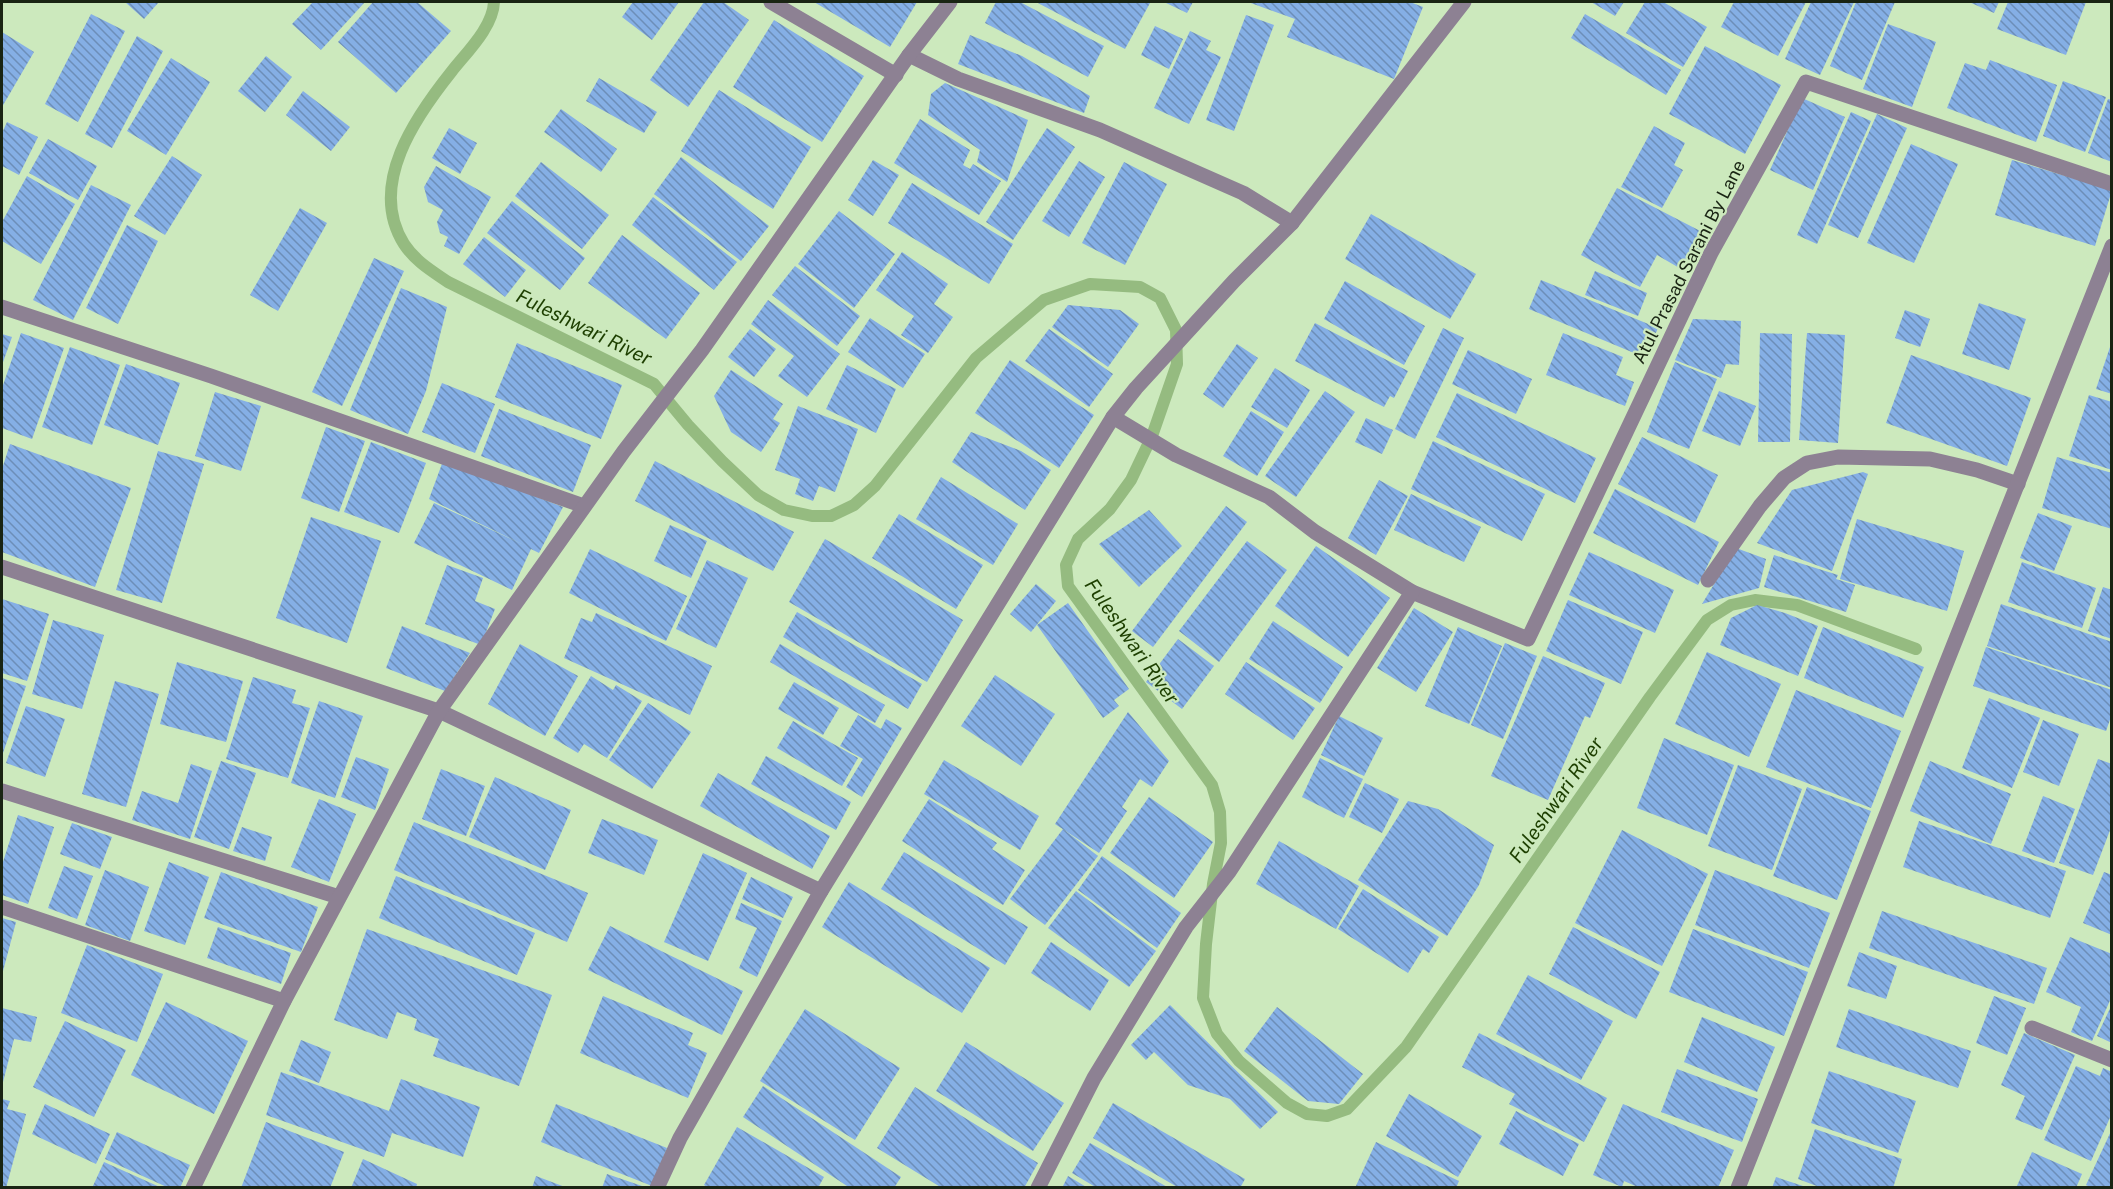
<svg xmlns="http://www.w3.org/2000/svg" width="2113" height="1189" viewBox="0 0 2113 1189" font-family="'Public Sans',sans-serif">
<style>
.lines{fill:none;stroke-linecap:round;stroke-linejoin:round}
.stream{stroke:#95bb80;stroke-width:12}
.building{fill:url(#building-back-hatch)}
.minor{stroke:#8d8193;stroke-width:15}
.labels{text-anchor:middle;stroke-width:4.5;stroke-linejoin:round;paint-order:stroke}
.street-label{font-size:18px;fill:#192413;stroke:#cce9bd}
.water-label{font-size:20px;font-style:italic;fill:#1d3f00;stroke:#cce9bd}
</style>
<defs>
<pattern id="building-back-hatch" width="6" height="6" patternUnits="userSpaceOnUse" patternTransform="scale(1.5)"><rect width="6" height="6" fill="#85afe5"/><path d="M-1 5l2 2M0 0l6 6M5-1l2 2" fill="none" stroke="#6c8eb8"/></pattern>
</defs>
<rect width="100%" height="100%" fill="#cce9bd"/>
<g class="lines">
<path class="stream" d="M494 2C493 27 467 52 452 71 416 116 367 185 404 244 415 261 432 271 448 282L654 384 688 425 722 461 758 495 784 510 812 516H831L854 505 875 486 976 358 1044 300 1090 284 1140 287 1160 298 1176 330 1177 364 1152 436 1131 480 1110 509 1078 539 1066 565 1068 586 1212 785 1220 812 1221 843 1213 884 1206 944 1203 998 1217 1034 1239 1061 1287 1103 1307 1114 1327 1116 1347 1109 1406 1047 1650 697 1707 620 1731 605 1755 600 1797 605 1916 649"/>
</g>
<g class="building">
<path d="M125 2H159L144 19Z"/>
<path d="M313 2H365L321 50 292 24Z"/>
<path d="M373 2H417L451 31 396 93 338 42Z"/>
<path d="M633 2H679L652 40 622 17Z"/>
<path d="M704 2H723L749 20 688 107 650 80Z"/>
<path d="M814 2H917L890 47Z"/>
<path d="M996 2H1020L1104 46 1088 77 985 23Z"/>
<path d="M1036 2H1146L1150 3 1125 49Z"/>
<path d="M1164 2H1193L1187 13Z"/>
<path d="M1248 2H1410L1423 7 1394 79 1287 37 1295 19Z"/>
<path d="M1591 2H1624L1615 16Z"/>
<path d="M1645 2H1663L1707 27 1683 67 1626 33Z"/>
<path d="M1734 2H1806L1778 56 1721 27Z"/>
<path d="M1811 2H1854L1820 75 1785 59Z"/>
<path d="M1856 2H1895L1862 80 1830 66Z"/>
<path d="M1969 2H1999L1994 13Z"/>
<path d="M2008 2H2086L2066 55 1997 29Z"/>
<path d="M91 14 125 31 78 122 45 104Z"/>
<path d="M1585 14 1681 70 1666 95 1571 38Z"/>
<path d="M1246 15 1274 25 1234 131 1206 120Z"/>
<path d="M774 20 864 76 822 142 733 87Z"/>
<path d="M1888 24 1936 42 1912 107 1863 89Z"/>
<path d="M1155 26 1183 39 1169 69 1141 55Z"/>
<path d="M1190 31 1211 41 1206 50 1221 57 1189 124 1154 108Z"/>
<path d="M2 32 34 52 2 107Z"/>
<path d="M970 35 1022 56 1090 96 1084 113 958 64Z"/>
<path d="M137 36 163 51 112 148 85 134Z"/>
<path d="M1705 46 1781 85 1745 154 1669 114Z"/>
<path d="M266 56 292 77 265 112 238 91Z"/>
<path d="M171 58 210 82 166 155 127 131Z"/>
<path d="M1990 60 2057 85 2036 142 1947 108 1965 63 1986 70Z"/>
<path d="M599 78 657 112 644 133 586 101Z"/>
<path d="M2063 81 2106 97 2085 152 2043 136Z"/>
<path d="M945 83 1028 120 1007 182 977 162 980 150 928 115 931 94Z"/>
<path d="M719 90 811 147 773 209 681 151Z"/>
<path d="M303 91 350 127 331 151 286 115Z"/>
<path d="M1802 98 1845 117 1813 190 1770 170Z"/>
<path d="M2108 99 2112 100V162L2088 153Z"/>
<path d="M561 109 617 149 601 172 544 132Z"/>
<path d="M1851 112 1871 121 1817 244 1797 235Z"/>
<path d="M1877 114 1907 128 1858 238 1828 225Z"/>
<path d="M920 119 970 150 963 165 970 169 973 164 1001 181 979 215 894 163Z"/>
<path d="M7 122 38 137 19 175 2 166V133Z"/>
<path d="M1654 126 1685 143 1674 165 1683 170 1662 208 1621 187Z"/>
<path d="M449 128 477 143 460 174 432 158Z"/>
<path d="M1047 128 1075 147 1013 240 986 222Z"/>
<path d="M48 139 97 166 78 200 29 173Z"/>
<path d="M1911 144 1958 164 1914 263 1867 243Z"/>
<path d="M172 156 202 175 165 235 134 216Z"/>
<path d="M681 157 769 226 741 261 654 194Z"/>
<path d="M873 160 899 175 873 216 848 200Z"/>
<path d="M2012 160 2112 190 2095 246 1995 215Z"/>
<path d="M1079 161 1105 177 1069 237 1042 221Z"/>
<path d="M541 162 609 215 582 249 515 196Z"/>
<path d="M1124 162 1167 184 1125 265 1082 243Z"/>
<path d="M436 166 491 197 459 254 444 246 448 237 440 233 437 222 443 210 428 202 424 187Z"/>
<path d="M27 176 75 204 41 264 2 241V222Z"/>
<path d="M912 183 1013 244 989 284 888 223Z"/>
<path d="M91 185 131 205 73 320 33 300Z"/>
<path d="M1617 188 1708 235 1688 273 1657 255 1640 287 1581 255Z"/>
<path d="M653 197 737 262 714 290 632 225Z"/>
<path d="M512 201 585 258 560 290 487 233Z"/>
<path d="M300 208 327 223 278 311 250 295Z"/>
<path d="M839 211 895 254 854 308 798 264Z"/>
<path d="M1371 214 1476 274 1450 319 1345 259Z"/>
<path d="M127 225 158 241 118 324 86 308Z"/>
<path d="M622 235 700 293 666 339 588 283Z"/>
<path d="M484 237 526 270 505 297 463 264Z"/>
<path d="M902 252 948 284 934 304 953 317 928 353 901 335 914 316 876 290Z"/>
<path d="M374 258 404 271 342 406 312 392Z"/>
<path d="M795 266 860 316 837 346 772 295Z"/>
<path d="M1595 271 1647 293 1638 316 1585 295Z"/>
<path d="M1541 280 1658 328 1646 358 1529 309Z"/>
<path d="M1345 281 1425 326 1404 365 1324 319Z"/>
<path d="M401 288 447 307 426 391 408 434 350 410Z"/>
<path d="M768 300 840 354 807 397 778 376 794 356 751 324Z"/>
<path d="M1979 303 2026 319 2009 370 1962 354Z"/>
<path d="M1068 305 1120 310 1139 324 1108 367 1052 327Z"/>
<path d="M1905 310 1930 319 1920 347 1895 338Z"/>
<path d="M870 318 925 354 903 388 848 352Z"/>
<path d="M1693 319 1741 321 1739 365 1726 364 1721 378 1675 360Z"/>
<path d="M1315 323 1408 371 1394 398 1390 396 1384 407 1295 361Z"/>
<path d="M1443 328 1464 338 1415 439 1395 429Z"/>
<path d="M750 329 776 349 754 377 728 357Z"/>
<path d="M1049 329 1113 374 1089 407 1025 361Z"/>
<path d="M21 333 64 348 32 439 2 428V388Z"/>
<path d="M1563 333 1623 357 1616 375 1634 382 1625 406 1546 375Z"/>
<path d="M1760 333 1792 334 1790 442H1758Z"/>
<path d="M1807 333 1845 335 1838 443 1799 440Z"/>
<path d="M2 334 12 337 2 365Z"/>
<path d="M517 343 622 385 601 439 495 397Z"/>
<path d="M1237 344 1258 358 1223 408 1203 394Z"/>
<path d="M2111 344H2112V394L2096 389Z"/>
<path d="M70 347 120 365 92 445 42 427Z"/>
<path d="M1468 350 1532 379 1516 414 1452 384Z"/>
<path d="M1911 355 2031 398 2007 466 1886 423Z"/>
<path d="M1010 360 1094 415 1059 468 975 413Z"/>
<path d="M1675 362 1717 379 1689 449 1647 432Z"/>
<path d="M126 364 180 383 158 445 104 425Z"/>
<path d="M847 365 896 389 876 433 826 409Z"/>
<path d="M1275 368 1310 390 1287 428 1251 407Z"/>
<path d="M731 370 783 404 773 419 780 423 761 452 731 432 714 396Z"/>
<path d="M442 383 495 404 475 453 422 432Z"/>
<path d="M1325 391 1355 412 1296 497 1265 476Z"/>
<path d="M1719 391 1756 406 1740 446 1702 431Z"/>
<path d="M215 392 261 406 241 471 195 456Z"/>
<path d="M1457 393 1596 458 1575 503 1436 437Z"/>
<path d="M2089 395 2112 402V470L2069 456Z"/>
<path d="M798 406 858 429 835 492 819 486 813 501 795 494 800 479 775 470Z"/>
<path d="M499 409 591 445 573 492 481 456Z"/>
<path d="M1251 411 1284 432 1257 476 1223 456Z"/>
<path d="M1366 418 1393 430 1382 454 1355 442Z"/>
<path d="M326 427 365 441 339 512 301 498Z"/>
<path d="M971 432 1021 451 1051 470 1025 510 952 462Z"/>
<path d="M1642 437 1718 475 1695 523 1618 484Z"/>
<path d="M1433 441 1545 494 1522 541 1411 489Z"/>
<path d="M371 442 426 463 399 533 344 512Z"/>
<path d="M10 444 131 488 95 587 2 552V469Z"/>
<path d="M158 451 204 464 162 603 116 590Z"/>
<path d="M2057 457 2112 473V529L2042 508Z"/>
<path d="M443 461 563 507 539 553 531 549 512 590 414 543 434 503 526 546 429 499Z"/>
<path d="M655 461 794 532 773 571 635 501Z"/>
<path d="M1863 472 1868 474 1832 571 1757 543 1792 490Z"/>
<path d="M941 477 1018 524 993 565 916 519Z"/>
<path d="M1379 480 1408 496 1376 555 1348 538Z"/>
<path d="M1615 489 1719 542 1698 585 1593 533Z"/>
<path d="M1411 494 1481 527 1464 562 1394 530Z"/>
<path d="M1226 506 1247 522 1153 647 1132 631Z"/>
<path d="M1149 510 1182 546 1139 587 1099 544Z"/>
<path d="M2038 513 2072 526 2054 571 2020 558Z"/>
<path d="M899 514 983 565 956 609 872 558Z"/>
<path d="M311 517 381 541 347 643 276 618Z"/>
<path d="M1857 519 1964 551 1947 611 1840 579Z"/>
<path d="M670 525 707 541 691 578 654 561Z"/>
<path d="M825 539 963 620 927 682 789 602Z"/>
<path d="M1247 541 1287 570 1219 662 1179 631Z"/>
<path d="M1316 546 1390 598 1348 657 1275 606Z"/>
<path d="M1736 548 1766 559 1759 588 1702 604Z"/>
<path d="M590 549 687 596 666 641 569 593Z"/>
<path d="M1589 552 1674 590 1655 633 1569 595Z"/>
<path d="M1774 555 1838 575 1836 579 1855 585 1846 612 1764 587Z"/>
<path d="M707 560 748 578 716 648 676 629Z"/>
<path d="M2022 562 2096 588 2082 628 2008 602Z"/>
<path d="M447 565 483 578 475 601 495 609 481 645 425 624Z"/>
<path d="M1036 584 1056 601 1031 632 1010 614Z"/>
<path d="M2103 587 2112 590V639L2088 631Z"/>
<path d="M2 599 49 614 27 681 2 673Z"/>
<path d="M1568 600 1643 632 1621 684 1546 651Z"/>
<path d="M1068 603 1129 689 1114 700 1119 706 1103 718 1037 625Z"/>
<path d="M2001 604 2112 642V688L1987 646Z"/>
<path d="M1757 605 1785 613 1818 626 1798 676 1720 645 1731 618Z"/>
<path d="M1414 608 1453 632 1416 692 1377 668Z"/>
<path d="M797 612 922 684 908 709 783 637Z"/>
<path d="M596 613 712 666 690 715 564 658 581 618 592 622Z"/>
<path d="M53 620 104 635 82 709 32 694Z"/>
<path d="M1273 621 1343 667 1320 703 1249 659Z"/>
<path d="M402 626 470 653 445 691 386 668Z"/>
<path d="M1458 627 1502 646 1469 724 1425 706Z"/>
<path d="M1823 627 1924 667 1903 718 1804 678Z"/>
<path d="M1178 639 1214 666 1182 709 1146 682Z"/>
<path d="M1505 643 1537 656 1503 739 1471 725Z"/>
<path d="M520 644 578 676 545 736 488 704Z"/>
<path d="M780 644 885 705 875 723 770 662Z"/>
<path d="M1986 647 2112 690V714L2106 731 1973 686Z"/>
<path d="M1707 652 1781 684 1749 757 1675 724Z"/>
<path d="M1543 656 1605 683 1590 718 1585 716 1548 800 1491 776Z"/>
<path d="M177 662 243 681 226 742 160 724Z"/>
<path d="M1246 662 1315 708 1293 740 1225 694Z"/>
<path d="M995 675 1055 714 1021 766 961 726Z"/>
<path d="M591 676 613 690 616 685 642 701 607 758 584 744 578 753 553 738Z"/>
<path d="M253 677 296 690 292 703 310 708 288 778 226 759Z"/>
<path d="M2 678 26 686 2 756Z"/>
<path d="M115 681 159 694 126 807 82 794Z"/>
<path d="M794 682 839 708 823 735 778 709Z"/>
<path d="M1796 690 1901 731 1871 808 1766 767Z"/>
<path d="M1989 698 2040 718 2012 788 1962 768Z"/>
<path d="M319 701 363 716 335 798 291 783Z"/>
<path d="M648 703 691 732 652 789 609 760Z"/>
<path d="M26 706 65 719 45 777 6 763Z"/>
<path d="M1128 712 1169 761 1152 787 1140 779 1122 807 1127 811 1099 853 1055 824Z"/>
<path d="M858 715 881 729 886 719 902 728 862 797 846 787 863 759 840 746Z"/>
<path d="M1339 716 1383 738 1364 776 1321 755Z"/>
<path d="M2043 720 2079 734 2059 786 2023 772Z"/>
<path d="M793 721 858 758 842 786 777 748Z"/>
<path d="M1664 738 1734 765 1707 835 1637 808Z"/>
<path d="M766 756 851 802 836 830 751 784Z"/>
<path d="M356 757 389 769 375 810 341 797Z"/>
<path d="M1320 758 1363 779 1344 818 1302 797Z"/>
<path d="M2098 759 2112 764V825L2093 875 2059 863Z"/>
<path d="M944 760 1039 816 1020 850 924 794Z"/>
<path d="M221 761 256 773 229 849 194 837Z"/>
<path d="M1930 761 2011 794 1991 844 1910 811Z"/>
<path d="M191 764 212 771 190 839 132 820 142 791 178 803Z"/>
<path d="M1738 765 1802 789 1772 870 1708 846Z"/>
<path d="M441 769 485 786 466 836 422 819Z"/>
<path d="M718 773 830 836 812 869 700 806Z"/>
<path d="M495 777 571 810 545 870 469 837Z"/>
<path d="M1365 783 1399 799 1382 833 1349 817Z"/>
<path d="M1807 787 1871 811 1837 900 1773 876Z"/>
<path d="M2043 796 2075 809 2054 863 2022 851Z"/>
<path d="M1149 797 1213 842 1174 898 1110 853Z"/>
<path d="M319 799 356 814 329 882 291 867Z"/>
<path d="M929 799 997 843 992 849 1025 870 1003 905 902 841Z"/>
<path d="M1408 801 1438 809 1494 845 1479 885 1447 936 1358 880Z"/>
<path d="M18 815 54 827 28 904 2 895V865Z"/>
<path d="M602 819 658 840 644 875 588 853Z"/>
<path d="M1919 821 2066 871 2050 918 1903 867Z"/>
<path d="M414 822 588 893 567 942 394 870Z"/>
<path d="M72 823 112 837 100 869 60 854Z"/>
<path d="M242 827 272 837 265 861 233 851Z"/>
<path d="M1063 829 1098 856 1045 925 1010 899Z"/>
<path d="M1622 830 1708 874 1662 966 1575 923Z"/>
<path d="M1279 841 1359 886 1336 929 1256 884Z"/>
<path d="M904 852 1028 927 1005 965 881 889Z"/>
<path d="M703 853 747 873 708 961 664 942Z"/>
<path d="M1102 856 1181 913 1157 948 1078 890Z"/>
<path d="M169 862 209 877 185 945 144 931Z"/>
<path d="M64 866 93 876 77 919 48 908Z"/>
<path d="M105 870 149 887 130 941 85 925Z"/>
<path d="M1715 870 1830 913 1809 968 1695 925Z"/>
<path d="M221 872 318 907 301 952 204 918Z"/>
<path d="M2104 872 2112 875V935L2083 923Z"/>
<path d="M396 876 535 933 517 975 379 918Z"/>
<path d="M751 877 793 897 783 918 742 899Z"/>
<path d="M849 882 990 968 962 1013 822 927Z"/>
<path d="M1363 889 1439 937 1429 953 1423 949 1408 973 1338 929Z"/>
<path d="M1076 891 1156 951 1129 987 1048 928Z"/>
<path d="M741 903 782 921 757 977 739 968 757 928 735 919Z"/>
<path d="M1882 911 2047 968 2034 1004 1869 948Z"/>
<path d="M2 918 16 922 2 975Z"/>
<path d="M610 926 743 991 722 1035 588 970Z"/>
<path d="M218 927 291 953 281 984 207 958Z"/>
<path d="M1573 927 1660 972 1636 1019 1549 974Z"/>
<path d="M367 929 552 995 519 1086 433 1056 439 1039 414 1030 417 1019 397 1012 387 1039 334 1020Z"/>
<path d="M1693 929 1808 972 1784 1036 1669 992Z"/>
<path d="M2070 937 2112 954V996L2092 1041 2071 1032 2081 1007 2046 992Z"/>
<path d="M1051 942 1109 980 1090 1011 1031 973Z"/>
<path d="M87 945 163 974 137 1042 61 1013Z"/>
<path d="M1859 952 1897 966 1886 999 1847 986Z"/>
<path d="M1528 975 1613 1021 1581 1080 1496 1034Z"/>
<path d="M603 996 693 1033 688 1045 707 1053 688 1098 580 1053Z"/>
<path d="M1994 996 2026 1008 2007 1055 1976 1043Z"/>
<path d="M166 1002 248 1041 214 1114 131 1075Z"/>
<path d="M2112 1004V1043L2097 1036Z"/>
<path d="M1170 1005 1278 1112 1260 1129 1230 1099 1188 1085 1154 1052 1146 1060 1131 1045Z"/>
<path d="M1277 1007 1363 1074 1339 1104 1308 1101 1244 1051Z"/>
<path d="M2 1008 37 1017 31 1042 14 1039 2 1086Z"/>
<path d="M805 1009 900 1068 855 1140 760 1081Z"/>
<path d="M1849 1009 1971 1051 1958 1088 1836 1047Z"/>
<path d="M1702 1017 1775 1047 1757 1092 1684 1062Z"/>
<path d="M65 1021 126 1050 94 1117 33 1087Z"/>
<path d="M1479 1033 1607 1098 1584 1142 1509 1104 1515 1094 1462 1067Z"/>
<path d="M2024 1033 2075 1055 2042 1130 2015 1119 2025 1096 2001 1085Z"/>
<path d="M301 1040 331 1052 319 1083 289 1071Z"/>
<path d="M966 1042 1064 1103 1033 1151 936 1091Z"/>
<path d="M2076 1066 2100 1076 2103 1068 2112 1072V1113L2091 1161 2044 1140Z"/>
<path d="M1677 1069 1758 1099 1742 1142 1661 1112Z"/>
<path d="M1829 1071 1916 1101 1898 1153 1811 1123Z"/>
<path d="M281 1072 389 1111 401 1079 480 1107 463 1157 392 1133 384 1157 266 1115Z"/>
<path d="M763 1086 901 1177 894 1188H850L743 1117Z"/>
<path d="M915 1087 1038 1163 1024 1188H942L877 1148Z"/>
<path d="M1409 1094 1482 1136 1458 1177 1386 1136Z"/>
<path d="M2 1099 10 1101 7 1109 26 1114 6 1188H2Z"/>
<path d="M1113 1103 1245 1179 1240 1188H1179L1093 1138Z"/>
<path d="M45 1104 110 1134 96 1164 32 1134Z"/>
<path d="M556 1104 667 1148 652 1186 541 1142Z"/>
<path d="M1623 1104 1734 1150 1718 1188H1640L1624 1181 1622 1187 1593 1175Z"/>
<path d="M1516 1111 1579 1144 1563 1176 1499 1144Z"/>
<path d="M266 1122 344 1152 330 1188H241Z"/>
<path d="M737 1127 824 1177 818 1188H709L704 1185Z"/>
<path d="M1815 1129 1902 1159 1893 1188H1822L1798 1179Z"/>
<path d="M2112 1129V1188H2092L2086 1185Z"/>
<path d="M117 1132 190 1165 180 1188H169L105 1159Z"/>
<path d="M1376 1142 1459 1181 1456 1188H1355Z"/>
<path d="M1090 1143 1169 1188H1097L1072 1173Z"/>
<path d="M2032 1152 2082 1174 2076 1188H2016Z"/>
<path d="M363 1159 417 1184 416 1188H351Z"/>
<path d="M104 1162 162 1188H92Z"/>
<path d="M607 1174 645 1187V1188H602Z"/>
<path d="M536 1176 565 1187V1188H532Z"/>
<path d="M1068 1176 1088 1188H1062Z"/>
<path d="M1776 1177 1806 1187V1188H1772Z"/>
</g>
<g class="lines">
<g class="minor">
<path d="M771 2 896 75"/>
<path d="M909 55 958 79 1100 130 1243 193 1292 223"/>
<path d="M2 307 211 376 584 506"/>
<path d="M1113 417 1176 455 1269 497 1315 532 1412 592 1528 639 1711 253 1806 82 2112 184"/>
<path d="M2 567 439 711 821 891"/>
<path d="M1708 580 1760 506 1784 478 1807 463 1838 457 1930 459 1977 470 2018 484"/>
<path d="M2 791 339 897"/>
<path d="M2 907 284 1001"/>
<path d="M2032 1028 2112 1060"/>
<path d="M193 1188 284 1001 439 711 624 451 702 350 909 55 950 2"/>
<path d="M657 1188 680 1138 821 891 1113 417 1136 388 1234 281 1292 223 1464 2"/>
<path d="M1038 1188 1094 1078 1186 927 1229 872 1412 592"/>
<path d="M1738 1188 2112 246"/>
</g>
</g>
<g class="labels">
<g class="street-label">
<text transform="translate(1689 262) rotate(-63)" y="6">Atul Prasad Sarani By Lane</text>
</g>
<g class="water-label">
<text transform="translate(584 327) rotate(26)" y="7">Fuleshwari River</text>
<text transform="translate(1132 641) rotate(55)" y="7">Fuleshwari River</text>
<text transform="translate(1556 800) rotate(-55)" y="7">Fuleshwari River</text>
</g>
</g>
<rect width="2113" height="1189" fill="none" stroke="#192413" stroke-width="6"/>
</svg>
